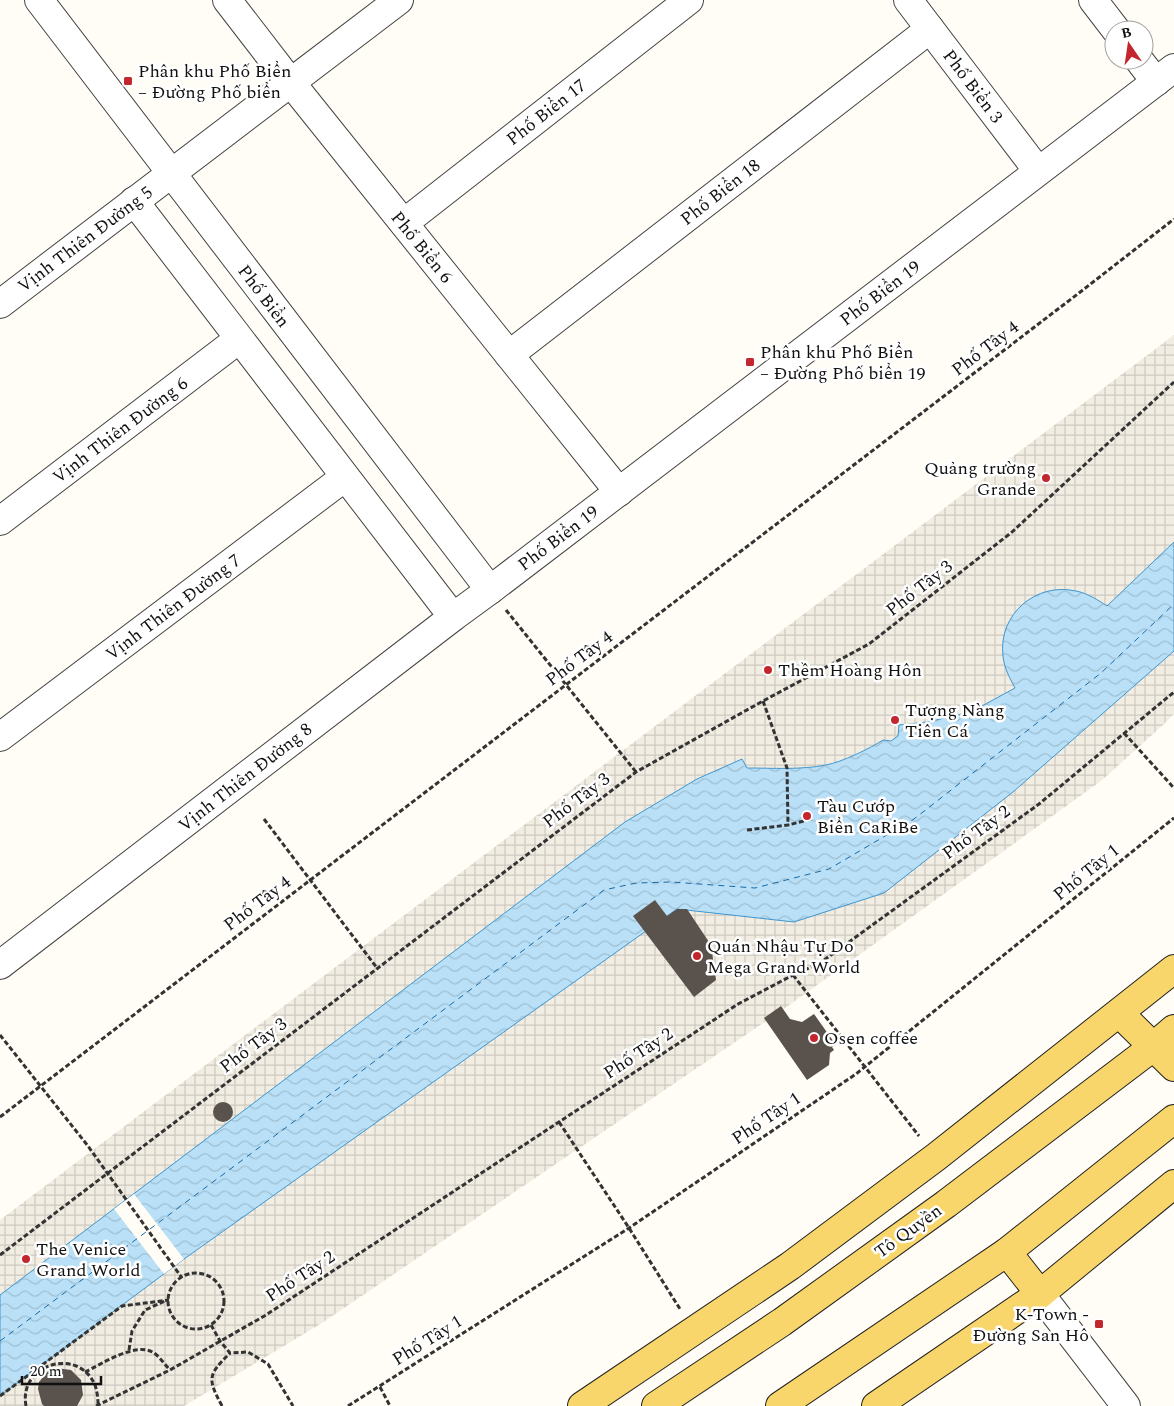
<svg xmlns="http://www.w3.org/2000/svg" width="1174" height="1406" viewBox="0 0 1174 1406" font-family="Spectral,serif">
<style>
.plaza{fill:url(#plaza-grid)}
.water{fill:url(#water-waves);stroke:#3f96cf}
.pier{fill:#fffdf5}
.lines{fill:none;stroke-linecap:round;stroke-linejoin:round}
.ferry{stroke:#1768a6;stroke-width:1;stroke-dasharray:6 5;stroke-linecap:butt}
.building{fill:#5a524d}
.minor-casing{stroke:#444;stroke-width:30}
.major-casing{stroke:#222;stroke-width:30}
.path{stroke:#333;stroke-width:3;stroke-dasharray:5 2.5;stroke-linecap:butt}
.minor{stroke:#fff;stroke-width:28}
.major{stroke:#f9d66b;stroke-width:28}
.poi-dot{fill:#c4262e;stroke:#fff;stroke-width:2}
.labels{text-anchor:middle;stroke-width:5;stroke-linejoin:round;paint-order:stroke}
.poi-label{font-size:18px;fill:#111;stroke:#fff;text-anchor:start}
.street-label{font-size:18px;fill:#111;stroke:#fff}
</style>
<defs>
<pattern id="plaza-grid" width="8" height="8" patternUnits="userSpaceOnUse" patternTransform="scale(1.25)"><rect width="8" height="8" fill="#f1ede2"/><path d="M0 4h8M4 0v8" fill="none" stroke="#cecac1"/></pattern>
<pattern id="water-waves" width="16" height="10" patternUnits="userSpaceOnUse" patternTransform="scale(1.25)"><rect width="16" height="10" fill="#b9e0f7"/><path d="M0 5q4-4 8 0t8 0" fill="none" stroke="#9ebfd3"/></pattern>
</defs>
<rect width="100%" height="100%" fill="#fffdf5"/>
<path class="plaza" d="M1174 335V714L1163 725 1101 781 781 1011 322 1323 184 1406H0V1220Z"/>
<path class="water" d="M1174 542V651L1013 792 884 893 794 922 677 909 184 1259 0 1396V1295L625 822 697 779 742 759 747 768C772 768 801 770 826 765 842 762 869 749 883 740L891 741 898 736 899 725 927 722 971 712 1015 688C1009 677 1004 667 1003 656 998 614 1036 582 1076 591 1087 593 1098 600 1107 606Z"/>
<path class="pier" d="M134 1194 184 1259 164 1274 114 1209Z"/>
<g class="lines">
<path class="ferry" d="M0 1341 604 890 636 883 671 882 755 888 829 869 914 819 1101 673 1174 604"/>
</g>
<g class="building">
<path d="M655 900 667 916 677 909H687L711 945 716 980 694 997 633 916Z"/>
<path d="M781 1006 790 1019 802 1022 814 1014 836 1045 832 1047 834 1050 830 1053 829 1065 807 1080 764 1018Z"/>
<circle cx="223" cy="1112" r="10"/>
<path d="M56 1368 71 1370 81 1380 83 1395 77 1406H44L42 1404 38 1389 39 1382 49 1370Z"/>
</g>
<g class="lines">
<defs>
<g id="minor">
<path d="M39 0 490 590"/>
<path d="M227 0 284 74 619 492"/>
<path d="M908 0 1038 171"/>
<path d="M1093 0 1116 30"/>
<path d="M1139 60 1156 82"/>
<path d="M134 201 453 617"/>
<path d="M404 223 689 0"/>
<path d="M0 304 399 0"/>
<path d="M509 355 930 29"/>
<path d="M0 521 239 339"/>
<path d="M0 737 345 477"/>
<path d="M0 965 453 617 490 590 1174 68"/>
<path d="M1040 1294 1126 1406"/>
</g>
<g id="major">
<path d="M1119 1013 1174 1067"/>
<path d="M1007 1252 1040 1294"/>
<path d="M582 1406 790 1266 936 1157 1174 969"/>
<path d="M656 1406 782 1322 946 1204 1153 1047 1174 1029"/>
<path d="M780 1406 1007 1252 1174 1119"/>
<path d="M876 1406 1040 1294 1174 1184"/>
</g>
</defs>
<use href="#minor" class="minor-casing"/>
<use href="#major" class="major-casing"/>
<g class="path">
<path d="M506 610 636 772"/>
<path d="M763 701 787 768 788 825"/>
<path d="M1124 733 1174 788"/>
<path d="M264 819 377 968"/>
<path d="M747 830 788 825 812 819"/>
<path d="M793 975 919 1136"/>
<path d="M0 1035 88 1146 182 1278"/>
<path d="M0 1117 1079 293 1174 219"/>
<path d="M559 1122 629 1228 680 1309"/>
<path d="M0 1255 636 772 763 701 869 644 1012 532 1174 382"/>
<circle cx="196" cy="1301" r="28"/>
<path d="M211 1325 220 1341 230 1353 248 1352 268 1364 293 1406"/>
<path d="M129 1350 132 1331 145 1310 165 1301"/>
<path d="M85 1372C102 1364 136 1341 154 1353 160 1357 165 1365 170 1370"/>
<path d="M380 1387 390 1406"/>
<path d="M0 1396 122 1306 169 1300"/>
<path d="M26 1406C18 1364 78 1346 95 1385 97 1391 98 1398 98 1404"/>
<path d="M96 1406 170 1370 266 1315 738 1004 793 975 820 963 1039 804 1174 692"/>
<path d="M222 1406C207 1378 208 1375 230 1353"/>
<path d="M348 1406 629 1228 856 1074 1174 818"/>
</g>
<use href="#minor" class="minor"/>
<use href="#major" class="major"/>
</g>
<g class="poi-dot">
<rect x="123" y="76" width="10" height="10" rx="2.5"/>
<rect x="745" y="357" width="10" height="10" rx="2.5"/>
<circle cx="1046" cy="478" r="5"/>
<circle cx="768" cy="670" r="5"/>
<circle cx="895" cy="720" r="5"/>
<circle cx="807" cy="816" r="5"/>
<circle cx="697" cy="956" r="5"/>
<circle cx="814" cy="1038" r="5"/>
<circle cx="26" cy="1259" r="5"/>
<rect x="1094" y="1319" width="10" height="10" rx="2.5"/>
</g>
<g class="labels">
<g class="poi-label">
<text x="138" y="77">Phân khu Phố Biển<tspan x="138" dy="21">– Đường Phố biển</tspan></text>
<text x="760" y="358">Phân khu Phố Biển<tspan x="760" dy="21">– Đường Phố biển 19</tspan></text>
<text x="1036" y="474" text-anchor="end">Quảng trường<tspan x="1036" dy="21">Grande</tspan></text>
<text x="778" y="676">Thềm Hoàng Hôn</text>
<text x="905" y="716">Tượng Nàng<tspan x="905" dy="21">Tiên Cá</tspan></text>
<text x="817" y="812">Tàu Cướp<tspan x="817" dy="21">Biển CaRiBe</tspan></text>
<text x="707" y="952">Quán Nhậu Tự Do<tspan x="707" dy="21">Mega Grand World</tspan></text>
<text x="824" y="1044">Osen coffee</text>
<text x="36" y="1255">The Venice<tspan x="36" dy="21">Grand World</tspan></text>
<text x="1089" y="1320" text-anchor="end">K-Town -<tspan x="1089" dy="21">Đường San Hô</tspan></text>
</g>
<g class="street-label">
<text transform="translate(973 86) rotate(53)" y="6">Phố Biển 3</text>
<text transform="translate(546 112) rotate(-38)" y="6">Phố Biển 17</text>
<text transform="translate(720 192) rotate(-38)" y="6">Phố Biển 18</text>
<text transform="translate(85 239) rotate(-37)" y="6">Vịnh Thiên Đường 5</text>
<text transform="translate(422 247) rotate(51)" y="6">Phố Biển 6</text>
<text transform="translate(880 293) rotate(-37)" y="6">Phố Biển 19</text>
<text transform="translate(264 296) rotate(53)" y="6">Phố Biển</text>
<text transform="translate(985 348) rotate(-37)" y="6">Phố Tây 4</text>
<text transform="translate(120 430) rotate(-37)" y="6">Vịnh Thiên Đường 6</text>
<text transform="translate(558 538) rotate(-37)" y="6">Phố Biển 19</text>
<text transform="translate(919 588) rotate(-38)" y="6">Phố Tây 3</text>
<text transform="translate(173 607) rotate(-37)" y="6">Vịnh Thiên Đường 7</text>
<text transform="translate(579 658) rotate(-37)" y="6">Phố Tây 4</text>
<text transform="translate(245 777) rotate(-38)" y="6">Vịnh Thiên Đường 8</text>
<text transform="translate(576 800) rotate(-37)" y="6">Phố Tây 3</text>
<text transform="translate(976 832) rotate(-36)" y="6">Phố Tây 2</text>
<text transform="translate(1086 872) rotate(-39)" y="6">Phố Tây 1</text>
<text transform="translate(257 903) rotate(-37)" y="6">Phố Tây 4</text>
<text transform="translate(253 1045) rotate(-37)" y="6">Phố Tây 3</text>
<text transform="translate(638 1053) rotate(-33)" y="6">Phố Tây 2</text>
<text transform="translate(766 1118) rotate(-34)" y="6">Phố Tây 1</text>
<text transform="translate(908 1231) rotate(-36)" y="6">Tô Quyền</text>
<text transform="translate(300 1276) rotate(-33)" y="6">Phố Tây 2</text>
<text transform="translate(427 1340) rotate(-32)" y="6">Phố Tây 1</text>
</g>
</g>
<g transform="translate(1129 45) rotate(347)"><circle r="24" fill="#ffffff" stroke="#a0a0a0"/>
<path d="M0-4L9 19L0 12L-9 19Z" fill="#c4262e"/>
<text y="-8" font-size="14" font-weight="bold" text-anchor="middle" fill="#111111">B</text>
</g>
<path d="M22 1376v8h79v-8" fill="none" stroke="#111111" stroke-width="2.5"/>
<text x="30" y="1376" font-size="15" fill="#111111" stroke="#ffffff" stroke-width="4" paint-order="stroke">20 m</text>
</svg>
